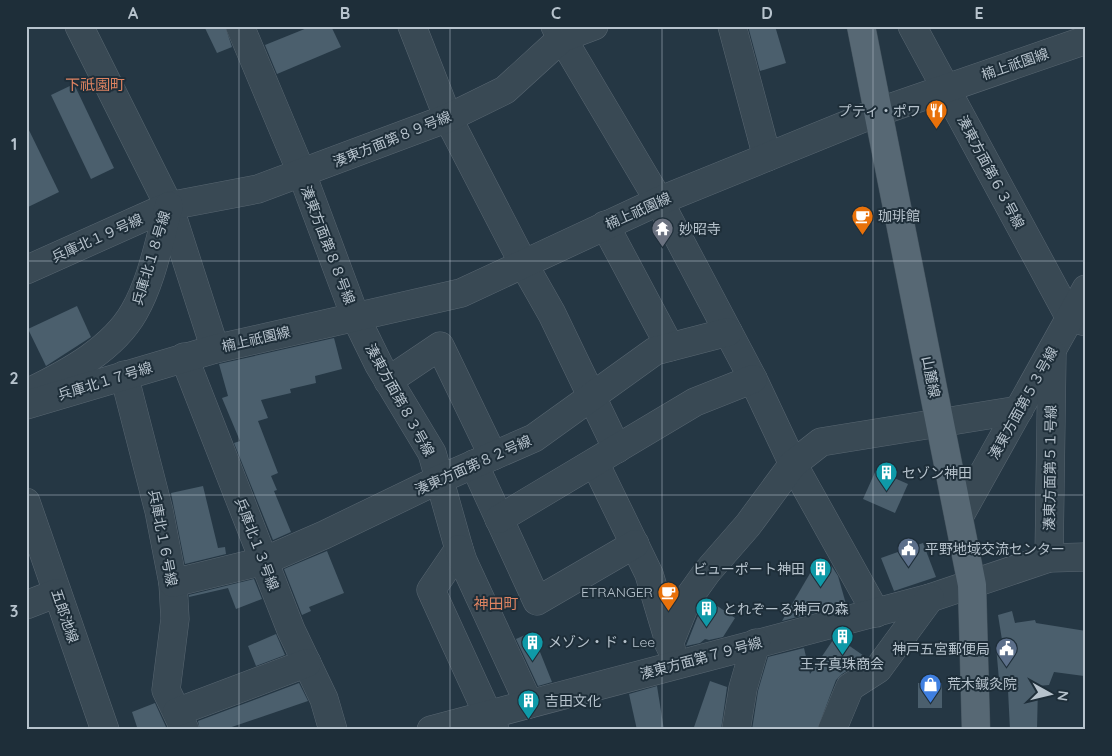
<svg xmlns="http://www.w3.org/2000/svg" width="1112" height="756" viewBox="0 0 1112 756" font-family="Quicksand,'Noto Sans JP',sans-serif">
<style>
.building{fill:#4b5f6d}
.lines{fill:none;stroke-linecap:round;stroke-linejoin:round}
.minor-casing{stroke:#586671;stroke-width:29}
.major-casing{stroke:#43525d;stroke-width:29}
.minor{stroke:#394954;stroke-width:28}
.major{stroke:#576874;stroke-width:28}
.grid{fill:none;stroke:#b7c3cd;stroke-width:1;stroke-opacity:0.55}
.labels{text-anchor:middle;stroke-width:4;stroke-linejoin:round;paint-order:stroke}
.street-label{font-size:14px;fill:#b7c3cd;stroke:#1e2e39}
.poi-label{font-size:14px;fill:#b7c3cd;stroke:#1e2e39;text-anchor:start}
.neighbourhood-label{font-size:15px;fill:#de8361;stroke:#1e2e39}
.neatline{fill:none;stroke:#b7c3cd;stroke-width:2}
.grid-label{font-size:16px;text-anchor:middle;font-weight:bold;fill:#b7c3cd}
</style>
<rect width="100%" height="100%" fill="#253744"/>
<g class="building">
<path d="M204 26H225L232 47 217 53Z"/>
<path d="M312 26H331L341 47 277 74 265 45Z"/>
<path d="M748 26H775L786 63 760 71Z"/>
<path d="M74 84 114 168 91 179 51 95Z"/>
<path d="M26 124 59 192 26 208Z"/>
<path d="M77 306 91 337 46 366 28 329Z"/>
<path d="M334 338 342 369 315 376 316 383 290 389 291 393 261 400 268 418 258 421 278 473 271 476 277 490 274 491 291 532 273 540 234 443 240 441 222 398 228 396 219 364Z"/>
<path d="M876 470 908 484 895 513 863 499Z"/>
<path d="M203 486 218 548 225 547 226 554 185 564 171 493Z"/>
<path d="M923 543 936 577 894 591 881 558Z"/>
<path d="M327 551 344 593 309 607 311 611 302 615 284 569Z"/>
<path d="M831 565 838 576 846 604 782 621 812 570Z"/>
<path d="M254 579 262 599 236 609 228 588 189 597V595Z"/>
<path d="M707 599 735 618 723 637 709 640 705 639 700 643 686 646 701 608Z"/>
<path d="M1012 611 1015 623 1035 620 1036 623 1086 631V673L1084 676 1054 672 1049 685 1038 686 1037 730H1010L1008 690 1000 691 996 646H1003L998 615Z"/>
<path d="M532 632 552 682 538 686 516 639Z"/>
<path d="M276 634 285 655 256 666 248 646Z"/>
<path d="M838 638 867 658 842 674 836 680 817 730H752L758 691 768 657 804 648 810 674 833 640Z"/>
<path d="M710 681 727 687 721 730H693Z"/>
<path d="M299 683 308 701 223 730H200L198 721Z"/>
<rect x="918" y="683" width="24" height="25"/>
<path d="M657 686 664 730H637L629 694Z"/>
<path d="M155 703 166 727 158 730H138L132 712Z"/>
</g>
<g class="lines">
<defs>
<g id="minor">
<path d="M79 26 169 206 215 349"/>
<path d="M240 26 302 174 355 316 379 365 432 453 459 549 431 590 495 730"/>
<path d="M412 26 448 118 523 263 552 314 617 449"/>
<path d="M555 26 659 201 753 379 793 464 876 613"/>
<path d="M732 26 767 157"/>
<path d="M912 26 1070 318 1086 322"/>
<path d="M605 225 670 347"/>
<path d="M26 270 169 206 258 189 448 118 505 90 562 38 594 26"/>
<path d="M184 357 291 630 324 699 333 730"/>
<path d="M124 375 159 511 173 583 175 619 166 690 185 730"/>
<path d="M388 381 440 346 493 456"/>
<path d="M31 391C68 373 113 349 134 312 152 281 159 241 169 206"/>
<path d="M26 405 215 349 461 293 659 201 878 112 1086 40"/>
<path d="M595 463 649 574 671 648"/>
<path d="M474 464 537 601 635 544"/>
<path d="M26 502 105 730"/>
<path d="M959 517 1086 289"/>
<path d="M499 519 695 402 753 379"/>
<path d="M459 549 463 561 529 704"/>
<path d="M1049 558 1052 354"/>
<path d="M173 583 264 561 324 535 440 479 534 438 655 351 728 332"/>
<path d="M26 605 57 593"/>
<path d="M669 644 687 600 707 572 748 525 793 464 821 442 1019 410"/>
<path d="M177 712 307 663"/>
<path d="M431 730 930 598 1049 558 1086 557"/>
<path d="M736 730 743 688 756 643"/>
<path d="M832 730 850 687 878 669 930 598"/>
</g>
<path id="major" d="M861 26 972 585 976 730"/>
</defs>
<use href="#minor" class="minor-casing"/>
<use href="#major" class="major-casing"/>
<use href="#minor" class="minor"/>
<use href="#major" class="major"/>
</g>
<path class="grid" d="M239 26V730M450 26V730M662 26V730M873 26V730M26 261H1086M26 495H1086"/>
<defs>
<symbol id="restaurant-pin" viewBox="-11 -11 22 30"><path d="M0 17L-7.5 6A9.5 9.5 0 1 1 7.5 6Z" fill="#e8710a" stroke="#1e2e39"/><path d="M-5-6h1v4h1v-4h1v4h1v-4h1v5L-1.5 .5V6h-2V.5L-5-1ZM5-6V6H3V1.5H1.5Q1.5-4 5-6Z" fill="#fff"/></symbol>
<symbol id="cafe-pin" viewBox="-11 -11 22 30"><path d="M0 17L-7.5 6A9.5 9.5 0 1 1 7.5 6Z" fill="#e8710a" stroke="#1e2e39"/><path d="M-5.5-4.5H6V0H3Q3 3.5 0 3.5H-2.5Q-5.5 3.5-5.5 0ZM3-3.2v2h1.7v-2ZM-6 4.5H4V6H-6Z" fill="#fff"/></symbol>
<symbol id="temple-pin" viewBox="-11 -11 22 30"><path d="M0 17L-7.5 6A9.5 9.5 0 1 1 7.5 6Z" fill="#6b7280" stroke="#1e2e39"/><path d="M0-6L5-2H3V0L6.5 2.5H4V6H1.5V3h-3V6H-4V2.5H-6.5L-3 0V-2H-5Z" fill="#fff"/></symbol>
<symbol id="building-pin" viewBox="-11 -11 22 30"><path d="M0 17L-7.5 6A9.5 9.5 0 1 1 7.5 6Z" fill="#0f9aa8" stroke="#1e2e39"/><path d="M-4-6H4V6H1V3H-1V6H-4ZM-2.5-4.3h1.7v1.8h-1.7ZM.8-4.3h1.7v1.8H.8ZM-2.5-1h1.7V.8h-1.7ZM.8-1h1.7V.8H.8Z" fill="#fff"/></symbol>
<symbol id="civic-pin" viewBox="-11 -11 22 30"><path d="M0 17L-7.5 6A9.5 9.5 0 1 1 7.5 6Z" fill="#5c6f8a" stroke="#1e2e39"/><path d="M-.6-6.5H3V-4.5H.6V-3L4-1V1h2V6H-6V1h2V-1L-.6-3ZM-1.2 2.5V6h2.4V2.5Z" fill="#fff"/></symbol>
<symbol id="shop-pin" viewBox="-11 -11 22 30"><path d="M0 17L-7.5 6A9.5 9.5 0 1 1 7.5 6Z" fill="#3f7fe0" stroke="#1e2e39"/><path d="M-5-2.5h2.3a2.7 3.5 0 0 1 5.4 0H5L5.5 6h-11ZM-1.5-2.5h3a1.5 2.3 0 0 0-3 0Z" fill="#fff"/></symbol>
</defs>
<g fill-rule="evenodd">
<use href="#restaurant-pin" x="924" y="98" width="25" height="34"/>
<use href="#cafe-pin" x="850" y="204" width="25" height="34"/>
<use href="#temple-pin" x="650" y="216" width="25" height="34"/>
<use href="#building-pin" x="874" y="460" width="25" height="34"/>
<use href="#civic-pin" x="896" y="536" width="25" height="34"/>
<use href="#building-pin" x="808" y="556" width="25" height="34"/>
<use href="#cafe-pin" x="656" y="580" width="25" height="34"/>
<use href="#building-pin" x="694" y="596" width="25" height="34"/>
<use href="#building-pin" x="830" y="624" width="25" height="34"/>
<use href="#building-pin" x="520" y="630" width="25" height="34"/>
<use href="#civic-pin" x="994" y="636" width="25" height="34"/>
<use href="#shop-pin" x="918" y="672" width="25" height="34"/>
<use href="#building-pin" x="516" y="688" width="25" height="34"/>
</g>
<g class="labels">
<g class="street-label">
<text transform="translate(1015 64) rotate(-19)" y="5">楠上祇園線</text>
<text transform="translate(392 139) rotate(-22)" y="5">湊東方面第８９号線</text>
<text transform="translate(991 172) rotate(62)" y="5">湊東方面第６３号線</text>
<text transform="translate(638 211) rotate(-24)" y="5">楠上祇園線</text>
<text transform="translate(97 238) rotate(-24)" y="5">兵庫北１９号線</text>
<text transform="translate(328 245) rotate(69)" y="5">湊東方面第８８号線</text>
<text transform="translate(151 258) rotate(-73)" y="5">兵庫北１８号線</text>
<text transform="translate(256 339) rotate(-13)" y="5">楠上祇園線</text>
<text transform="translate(931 377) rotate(79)" y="5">山麓線</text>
<text transform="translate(105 381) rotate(-17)" y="5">兵庫北１７号線</text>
<text transform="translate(400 400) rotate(61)" y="5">湊東方面第８３号線</text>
<text transform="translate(1023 403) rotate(-61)" y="5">湊東方面第５３号線</text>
<text transform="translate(473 465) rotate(-24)" y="5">湊東方面第８２号線</text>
<text transform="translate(1050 468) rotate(-89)" y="5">湊東方面第５１号線</text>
<text transform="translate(163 538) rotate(79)" y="5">兵庫北１６号線</text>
<text transform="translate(257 544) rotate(69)" y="5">兵庫北１３号線</text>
<text transform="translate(65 616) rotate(71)" y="5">五郎池線</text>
<text transform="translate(701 658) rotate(-15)" y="5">湊東方面第７９号線</text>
</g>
<g class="poi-label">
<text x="921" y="116" text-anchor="end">プティ・ポワ</text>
<text x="878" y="221">珈琲館</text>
<text x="679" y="234">妙昭寺</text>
<text x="902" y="478">セゾン神田</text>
<text x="925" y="554">平野地域交流センター</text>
<text x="805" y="574" text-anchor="end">ビューポート神田</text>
<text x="653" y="597" text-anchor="end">ETRANGER</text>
<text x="723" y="614">とれぞーる神戸の森</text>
<text x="548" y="647">メゾン・ド・Lee</text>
<text x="990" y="654" text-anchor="end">神戸五宮郵便局</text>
<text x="842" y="669" text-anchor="middle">王子真珠商会</text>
<text x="947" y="689">荒木鍼灸院</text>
<text x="545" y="706">吉田文化</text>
</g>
<g class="neighbourhood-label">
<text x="95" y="90">下祇園町</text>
<text x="496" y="609">神田町</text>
</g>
</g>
<rect width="1112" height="756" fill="none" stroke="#1e2e39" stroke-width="55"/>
<g transform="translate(1050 694) rotate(98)" stroke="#1e2e39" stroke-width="4" paint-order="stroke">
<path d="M0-4L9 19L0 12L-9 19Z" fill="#b7c3cd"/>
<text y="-8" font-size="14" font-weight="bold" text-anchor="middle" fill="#b7c3cd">N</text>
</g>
<rect x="28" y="28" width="1056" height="700" class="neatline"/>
<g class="grid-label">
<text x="133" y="19">A</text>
<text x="345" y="19">B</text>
<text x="556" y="19">C</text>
<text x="767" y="19">D</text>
<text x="979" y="19">E</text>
<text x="14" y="150">1</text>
<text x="14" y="384">2</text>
<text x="14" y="617">3</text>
</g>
</svg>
